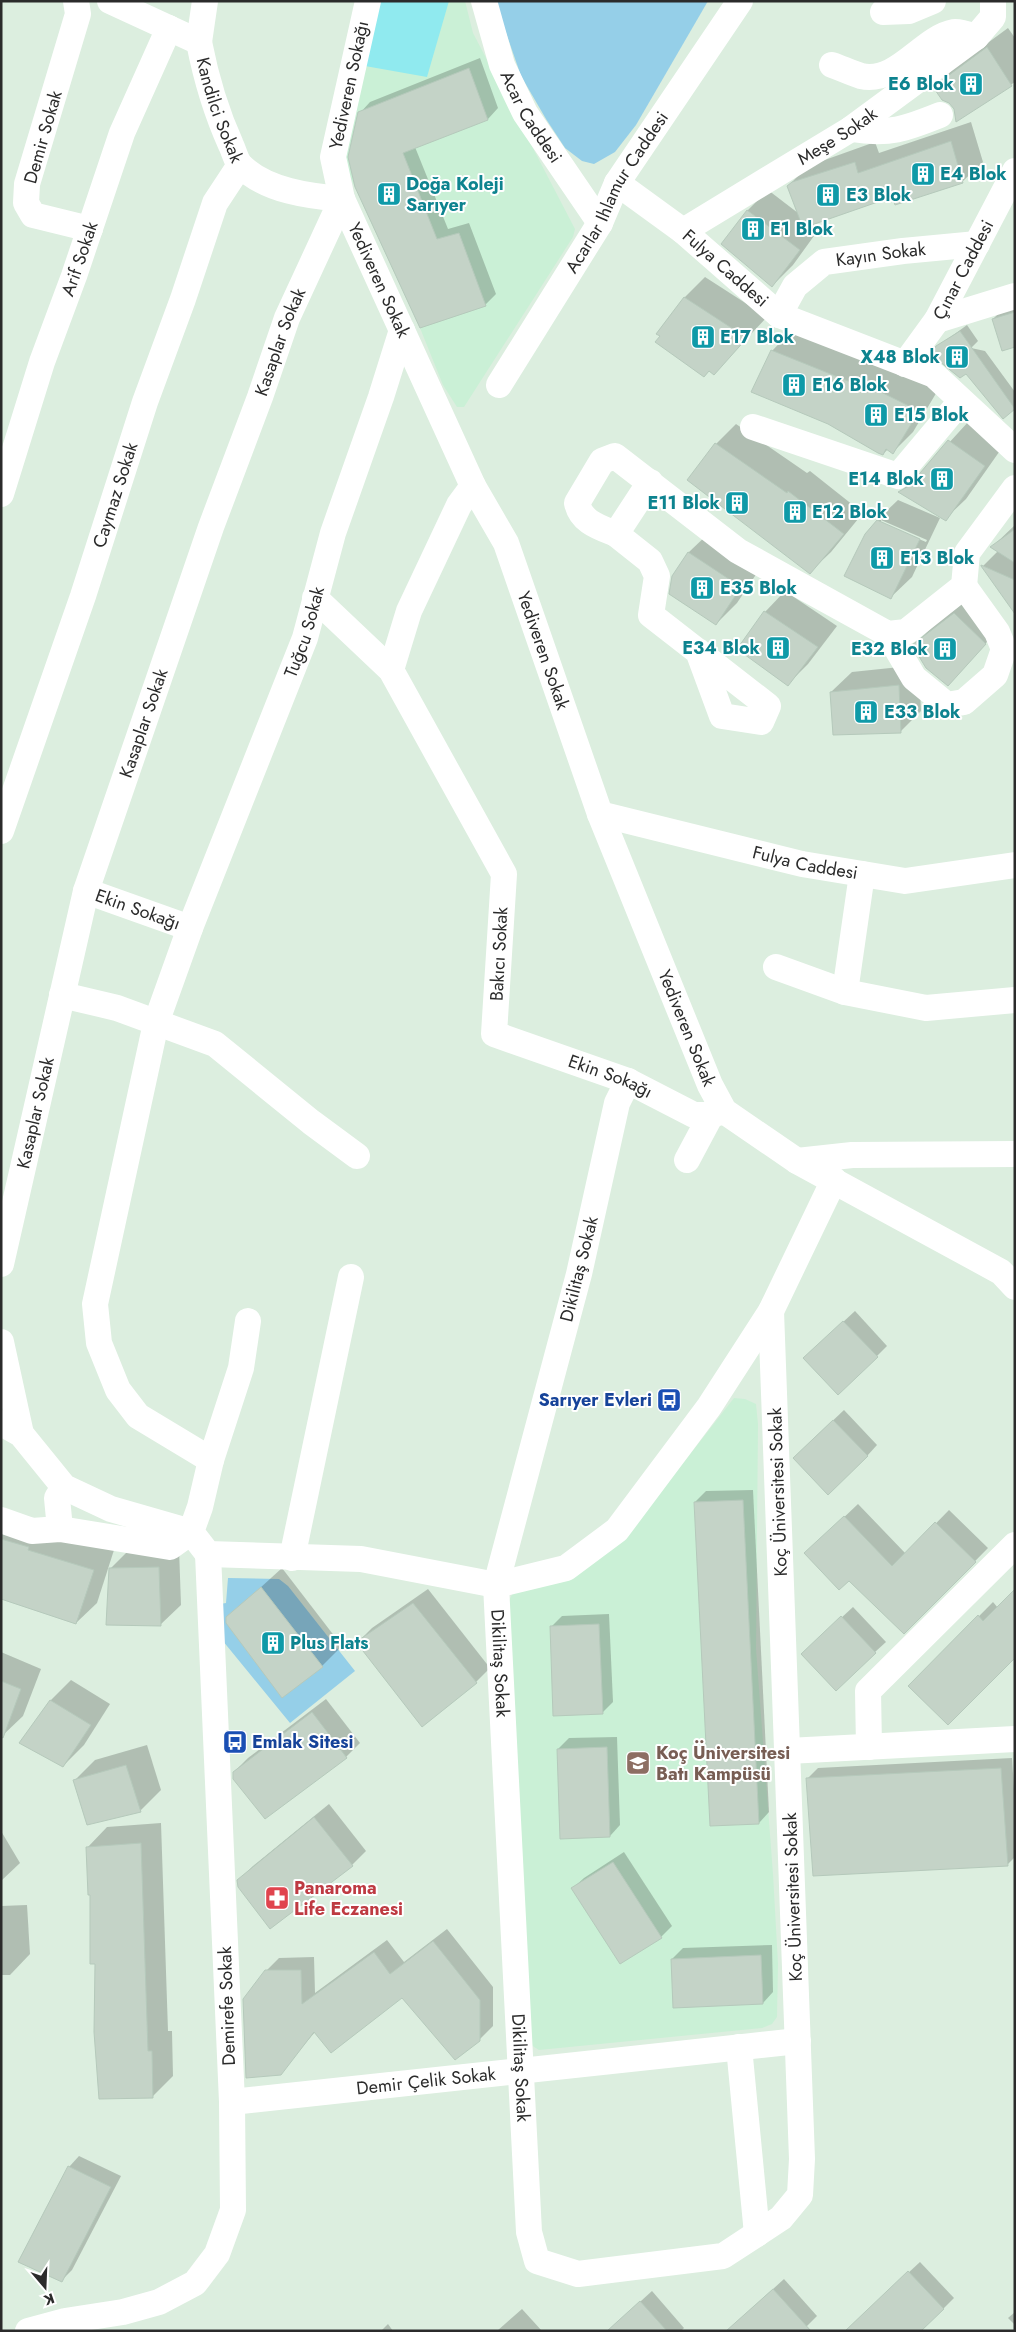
<svg xmlns="http://www.w3.org/2000/svg" width="1016" height="2332" viewBox="0 0 1016 2332" font-family="Jost,sans-serif">
<style>
.education{fill:#caf0d6}
.green{fill:#95cfe8}
.pitch{fill:#90eaef}
.shadow{fill:#0003;fill-rule:evenodd}
.building{fill:#c4d3c7;stroke:#b5c9bb}
.lines{fill:none;stroke-linecap:round;stroke-linejoin:round}
.minor{stroke:#fff;stroke-width:26}
.labels{text-anchor:middle;stroke-width:4;stroke-linejoin:round;paint-order:stroke}
.culture-label{font-size:18px;font-weight:bold;fill:#0d838f;stroke:#fff;text-anchor:start}
.street-label{font-size:18px;fill:#2b2b2b;stroke:#fff}
.transit-label{font-size:18px;font-weight:bold;fill:#164399;stroke:#fff;text-anchor:end}
.education-label{font-size:18px;font-weight:bold;fill:#785e54;stroke:#fff;text-anchor:start}
.health-label{font-size:18px;font-weight:bold;fill:#be3a42;stroke:#fff;text-anchor:start}
</style>
<rect width="100%" height="100%" fill="#dceedf"/>
<g class="education">
<path d="M380 1H465L473 33 575 229 573 237 464 407H457L443 385 420 328 340 155Z"/>
<path d="M734 1398 745 1399 756 1404 758 1424 756 1649 773 1874 778 1964 777 2017 772 2024 762 2028 539 2050 528 2043 504 1609 513 1593 673 1476Z"/>
</g>
<g class="green">
<path d="M495 1H708L636 125 615 152 594 164 582 161 565 148 546 119 521 76Z"/>
<path d="M228 1578 279 1579 288 1586 355 1671 290 1723 218 1635 220 1604 226 1603Z"/>
</g>
<path class="pitch" d="M380 1H449L427 77 365 66Z"/>
<g class="shadow">
<path d="M1008 28 1015 38V82L957 120 955 108 935 87 955 67Z"/>
<path d="M480 58 498 108 488 119 415 147 448 229 469 223 496 294 485 305 350 157 360 113 370 102Z"/>
<path d="M971 122 983 162 962 182 893 196 812 223 819 229 793 265 772 286 723 244 748 210 768 190 798 213 788 186 808 166 875 142 879 153Z"/>
<path d="M705 277 767 317 714 373 710 370 704 376 657 333 685 297Z"/>
<path d="M1015 307V342L993 319 1000 312Z"/>
<path d="M967 325 978 341 971 348 985 351 1015 392V407L1003 417 967 372 937 347Z"/>
<path d="M792 330 938 390 913 432 893 452 888 449 883 454 772 351Z"/>
<path d="M969 421 1004 445 966 499 945 519 900 492 925 469Z"/>
<path d="M736 424 807 473 810 471 863 513 831 552 810 572 716 444Z"/>
<path d="M898 500 940 518 912 577 891 597 877 520ZM881 520 927 540 926 542 881 523Z"/>
<path d="M1015 525V593L983 566 998 551 992 547Z"/>
<path d="M710 532 761 567 737 603 716 624 673 576 689 552Z"/>
<path d="M785 591 837 626 808 664 788 684 765 612Z"/>
<path d="M975 594 1005 622 948 685 914 645 934 625Z"/>
<path d="M919 665 921 711 900 732 831 692 852 672Z"/>
<path d="M855 1311 887 1346 877 1356 815 1348Z"/>
<path d="M844 1410 877 1445 867 1456 805 1447Z"/>
<path d="M753 1490 769 1812 759 1823 695 1502 706 1491Z"/>
<path d="M858 1504 906 1554 949 1510 988 1548 904 1633 819 1541Z"/>
<path d="M1 1512 114 1550 97 1603 76 1623 1 1598Z"/>
<path d="M179 1548 181 1605 160 1625 110 1569 130 1549Z"/>
<path d="M282 1568 342 1646 322 1666 227 1618Z"/>
<path d="M428 1589 490 1668 476 1682 422 1725 358 1642 372 1628Z"/>
<path d="M993 1602 998 1608 1015 1657 910 1686Z"/>
<path d="M853 1607 886 1642 875 1652 813 1644Z"/>
<path d="M609 1614 613 1702 602 1713 551 1627 562 1616Z"/>
<path d="M1 1652 41 1669 23 1716 2 1736Z"/>
<path d="M71 1680 110 1704 84 1745 63 1766 21 1743 51 1700Z"/>
<path d="M326 1699 360 1743 346 1757 234 1772 248 1758Z"/>
<path d="M617 1737 620 1825 610 1836 558 1749 569 1738Z"/>
<path d="M147 1745 161 1790 140 1811 75 1780 95 1760Z"/>
<path d="M1012 1758 1015 1804V1857L1008 1864 807 1779 818 1768Z"/>
<path d="M329 1804 366 1851 352 1865 239 1880 253 1866Z"/>
<path d="M161 1823 168 2031H172L173 2076 152 2097 91 1894 87 1848 107 1827Z"/>
<path d="M1 1831 20 1863 1 1881Z"/>
<path d="M624 1852 672 1926 661 1937 573 1888 584 1878Z"/>
<path d="M27 1905 30 1954 10 1975H1V1906Z"/>
<path d="M447 1929 493 1987V2026L479 2040 402 1996 315 2032 280 2073 266 1971 279 1958 314 1957 315 1993 387 1940 404 1962Z"/>
<path d="M772 1945 773 1992 763 2003 672 1959 683 1948Z"/>
<path d="M79 2156 121 2176 72 2270 62 2280 69 2167Z"/>
<path d="M920 2262 954 2298 943 2309 853 2324Z"/>
<path d="M784 2279 817 2316 802 2331H727Z"/>
<path d="M652 2291 684 2328 681 2331H608Z"/>
<path d="M522 2309 542 2331H497Z"/>
<path d="M1015 2312V2325L1008 2318Z"/>
<path d="M388 2324 393 2331H381Z"/>
</g>
<g class="building">
<path d="M987 47 1012 86 956 122 954 109 949 103 942 100 933 87Z"/>
<path d="M469 68 488 120 403 153 437 239 459 233 486 306 420 328 355 187 348 157 358 112Z"/>
<path d="M951 141 963 183 895 205 892 197 803 228 787 186 792 182 855 162 858 173Z"/>
<path d="M747 210 800 250 772 287 721 244Z"/>
<path d="M684 297 747 338 714 375 709 371 704 377 655 342 660 336 656 334Z"/>
<path d="M1015 312V347L1002 351 992 319Z"/>
<path d="M960 331 1015 409 1003 419 966 374 960 378 939 361 932 352 936 346Z"/>
<path d="M771 350 853 383 855 379 919 411 893 454 886 449 883 455 878 453 828 424 751 392Z"/>
<path d="M948 440 985 466 946 521 898 492 909 486Z"/>
<path d="M715 443 787 493 788 491 844 534 810 574 687 480Z"/>
<path d="M877 520 920 539 891 599 844 576 865 534Z"/>
<path d="M1015 529V563L990 547Z"/>
<path d="M688 552 741 587 716 625 669 594 672 576Z"/>
<path d="M981 565 1015 580V614L981 566Z"/>
<path d="M764 611 818 647 788 686 737 649Z"/>
<path d="M954 613 986 644 948 686 926 668 912 645Z"/>
<path d="M899 685 901 733 833 735 830 692Z"/>
<path d="M843 1321 878 1357 838 1395 803 1358Z"/>
<path d="M833 1420 868 1456 828 1495 793 1458Z"/>
<path d="M743 1500 759 1824 710 1826 694 1502Z"/>
<path d="M844 1516 892 1566 935 1522 976 1562 904 1634 849 1581 839 1590 804 1553Z"/>
<path d="M1 1539 29 1547 28 1550 94 1570 76 1624 1 1599Z"/>
<path d="M159 1567 161 1626 106 1625 109 1568Z"/>
<path d="M261 1587 323 1667 282 1698 226 1623V1617Z"/>
<path d="M1015 1589V1658L948 1725 908 1686 978 1615 983 1621Z"/>
<path d="M413 1603 477 1683 422 1727 356 1642Z"/>
<path d="M841 1616 876 1653 836 1691 801 1654Z"/>
<path d="M599 1624 603 1714 553 1716 550 1626Z"/>
<path d="M1 1681 21 1689 3 1738 1 1737Z"/>
<path d="M50 1700 91 1725 63 1767 19 1743Z"/>
<path d="M312 1712 347 1758 265 1819 233 1779V1772Z"/>
<path d="M607 1747 610 1837 560 1839 557 1749Z"/>
<path d="M126 1765 141 1812 87 1825 73 1780Z"/>
<path d="M1001 1768 1008 1866 813 1876 806 1778Z"/>
<path d="M314 1817 353 1866 270 1929 238 1887 237 1880Z"/>
<path d="M141 1843 148 2051H152L153 2098 99 2099 94 2032 95 1964H90V1895H88L86 1847Z"/>
<path d="M613 1862 662 1938 620 1964 571 1888Z"/>
<path d="M433 1941 480 2000V2041L455 2060 402 1998 331 2053 314 2032 281 2075 246 2078 243 1999 265 1970H301L302 2004 374 1952 390 1974Z"/>
<path d="M761 1955 763 2004 673 2008 671 1959Z"/>
<path d="M68 2166 111 2187 62 2282 18 2262Z"/>
<path d="M908 2271 944 2309 921 2331H845Z"/>
<path d="M773 2289 811 2331H726Z"/>
<path d="M640 2301 667 2331H607Z"/>
</g>
<g class="lines">
<g class="minor">
<path d="M76 1 78 14 27 184 26 203 33 215 90 229"/>
<path id="s1" d="M110 1 199 42C206 78 216 112 231 145 234 151 236 161 241 166 267 191 309 196 342 199"/>
<path id="s2" d="M368 1 333 157 342 199 473 486 506 543 600 814 710 1085 724 1111 797 1161 1001 1272 1015 1287"/>
<path id="s3" d="M484 1 502 65 525 113 600 223"/>
<path d="M883 12 909 11 933 1"/>
<path d="M199 42 205 1"/>
<path d="M832 65C841 68 851 73 861 76 898 84 922 38 954 32 960 31 970 35 976 37"/>
<path d="M851 129C890 135 905 129 940 115"/>
<path id="s4" d="M617 183 683 231 779 315 934 375 1015 450"/>
<path id="s5" d="M683 231 851 129 976 37 993 17V1"/>
<path id="s6" d="M779 315 795 286 824 262 903 251 977 244"/>
<path d="M937 320 1015 296"/>
<path id="s7" d="M905 364 937 320 1015 171"/>
<path id="s8" d="M499 385 600 223 617 183 740 1"/>
<path d="M753 427 898 476 961 401"/>
<path d="M650 482 616 534 650 561 657 576 651 615 768 706 761 722 722 716 698 651"/>
<path id="s9" d="M1 494 42 362 74 276 122 133 169 28"/>
<path d="M616 534C599 527 581 522 577 503L602 461 615 456 738 551 888 634 906 632 964 586 967 553 1015 488"/>
<path id="s10" d="M315 598 391 670 504 874 494 1034 628 1081 694 1115H711L724 1111"/>
<path d="M888 634 914 678 947 705 964 702 995 675 1004 649 997 632 964 586"/>
<path d="M391 670 409 611 459 505 473 486"/>
<path id="s11" d="M600 814 802 864 905 881 1015 865"/>
<path id="s12" d="M1 831 83 596 145 402 183 299 215 203 240 165"/>
<path id="s13" d="M86 891 190 928"/>
<path d="M776 967 845 992 926 1008 1015 1000"/>
<path d="M845 992 862 874"/>
<path d="M62 995 117 1008 215 1044 311 1122 357 1156"/>
<path id="s14" d="M628 1081 617 1103 579 1274 496 1585 529 2232 537 2261 578 2274 723 2256 781 2218 800 2195 802 2159 771 1311"/>
<path d="M687 1160 711 1115"/>
<path d="M797 1161 852 1155 1015 1154"/>
<path id="s15" d="M1 1264 86 891 211 527 260 397 287 318 342 199"/>
<path d="M248 1321 241 1368 211 1460 200 1507 191 1532 208 1554 361 1559 496 1585 566 1568 617 1530 709 1407 771 1311 834 1180"/>
<path d="M1 1342 21 1434"/>
<path d="M1 1423 21 1434 64 1487 111 1509 191 1532"/>
<path id="s16" d="M211 1460 138 1416 118 1390 99 1343 95 1304 156 1023 190 928 305 638 333 533 381 397 402 330"/>
<path d="M1 1520 32 1531 60 1529 170 1547 191 1532"/>
<path d="M60 1529 57 1498 64 1487"/>
<path d="M292 1558 351 1277"/>
<path d="M869 1747 868 1691 1015 1545"/>
<path d="M788 1751 1015 1739"/>
<path d="M739 2047 757 2234"/>
<path id="s17" d="M232 2102 798 2041"/>
<path d="M28 2331 65 2321 123 2312 159 2302 195 2283 217 2254 233 2210 232 2102 208 1554"/>
</g>
</g>
<defs>
<symbol id="building-square" viewBox="-11 -11 22 22"><rect x="-9" y="-9" width="18" height="18" rx="4" fill="#0f9aa8" stroke="#fff"/><path d="M-4-6H4V6H1V3H-1V6H-4ZM-2.5-4.3h1.7v1.8h-1.7ZM.8-4.3h1.7v1.8H.8ZM-2.5-1h1.7V.8h-1.7ZM.8-1h1.7V.8H.8Z" fill="#fff"/></symbol>
<symbol id="bus-square" viewBox="-11 -11 22 22"><rect x="-9" y="-9" width="18" height="18" rx="4" fill="#1a4fb4" stroke="#fff"/><path d="M-5-6H5V4H4V6H2V4H-2V6H-4V4H-5ZM-3.5-4V0h7V-4ZM-3.5 1.2v1.5H-2V1.2ZM2 1.2v1.5H3.5V1.2Z" fill="#fff"/></symbol>
<symbol id="university-square" viewBox="-11 -11 22 22"><rect x="-9" y="-9" width="18" height="18" rx="4" fill="#8d6e63" stroke="#fff"/><path d="M0-5L7-2L0 1L-7-2ZM-4 1L0 2.5L4 1V4Q0 6-4 4Z" fill="#fff"/></symbol>
<symbol id="pharmacy-square" viewBox="-11 -11 22 22"><rect x="-9" y="-9" width="18" height="18" rx="4" fill="#e0444e" stroke="#fff"/><path d="M-2-6h4v4h4v4h-4v4h-4v-4h-4v-4h4Z" fill="#fff"/></symbol>
</defs>
<g fill-rule="evenodd">
<use href="#building-square" x="957" y="70" width="28" height="28"/>
<use href="#building-square" x="909" y="160" width="28" height="28"/>
<use href="#building-square" x="375" y="180" width="28" height="28"/>
<use href="#building-square" x="814" y="181" width="28" height="28"/>
<use href="#building-square" x="739" y="215" width="28" height="28"/>
<use href="#building-square" x="689" y="323" width="28" height="28"/>
<use href="#building-square" x="943" y="343" width="28" height="28"/>
<use href="#building-square" x="780" y="371" width="28" height="28"/>
<use href="#building-square" x="862" y="401" width="28" height="28"/>
<use href="#building-square" x="928" y="465" width="28" height="28"/>
<use href="#building-square" x="723" y="489" width="28" height="28"/>
<use href="#building-square" x="781" y="498" width="28" height="28"/>
<use href="#building-square" x="868" y="544" width="28" height="28"/>
<use href="#building-square" x="688" y="574" width="28" height="28"/>
<use href="#building-square" x="764" y="634" width="28" height="28"/>
<use href="#building-square" x="931" y="635" width="28" height="28"/>
<use href="#building-square" x="852" y="698" width="28" height="28"/>
<use href="#bus-square" x="655" y="1386" width="28" height="28"/>
<use href="#building-square" x="259" y="1629" width="28" height="28"/>
<use href="#bus-square" x="221" y="1728" width="28" height="28"/>
<use href="#university-square" x="624" y="1749" width="28" height="28"/>
<use href="#pharmacy-square" x="263" y="1884" width="28" height="28"/>
</g>
<g class="labels">
<g class="culture-label">
<text x="954" y="90" text-anchor="end">E6 Blok</text>
<text x="940" y="180">E4 Blok</text>
<text x="406" y="190">Doğa Koleji<tspan x="406" dy="21">Sarıyer</tspan></text>
<text x="846" y="201">E3 Blok</text>
<text x="770" y="235">E1 Blok</text>
<text x="720" y="343">E17 Blok</text>
<text x="940" y="363" text-anchor="end">X48 Blok</text>
<text x="812" y="391">E16 Blok</text>
<text x="894" y="421">E15 Blok</text>
<text x="924" y="485" text-anchor="end">E14 Blok</text>
<text x="720" y="509" text-anchor="end">E11 Blok</text>
<text x="812" y="518">E12 Blok</text>
<text x="900" y="564">E13 Blok</text>
<text x="720" y="594">E35 Blok</text>
<text x="760" y="654" text-anchor="end">E34 Blok</text>
<text x="928" y="655" text-anchor="end">E32 Blok</text>
<text x="884" y="718">E33 Blok</text>
<text x="290" y="1649">Plus Flats</text>
</g>
<g class="street-label">
<text transform="translate(349 85) rotate(-78)" y="6">Yediveren Sokağı</text>
<text dy="6" stroke="none"><textPath href="#s1" startOffset="169">Kandilci Sokak</textPath></text>
<text dy="6" stroke="none"><textPath href="#s3" startOffset="126">Acar Caddesi</textPath></text>
<text dy="6" stroke="none"><textPath href="#s5" startOffset="181">Meşe Sokak</textPath></text>
<text transform="translate(43 137) rotate(-74)" y="6">Demir Sokak</text>
<text dy="6" stroke="none"><textPath href="#s8" startOffset="226">Acarlar Ihlamur Caddesi</textPath></text>
<text dy="6" stroke="none"><textPath href="#s6" startOffset="128">Kayın Sokak</textPath></text>
<text dy="6" stroke="none"><textPath href="#s9" startOffset="248">Arif Sokak</textPath></text>
<text dy="6" stroke="none"><textPath href="#s4" startOffset="138">Fulya Caddesi</textPath></text>
<text dy="6" stroke="none"><textPath href="#s7" startOffset="111">Çınar Caddesi</textPath></text>
<text dy="6" stroke="none"><textPath href="#s2" startOffset="292">Yediveren Sokak</textPath></text>
<text dy="6" stroke="none"><textPath href="#s15" startOffset="965">Kasaplar Sokak</textPath></text>
<text dy="6" stroke="none"><textPath href="#s12" startOffset="355">Caymaz Sokak</textPath></text>
<text dy="6" stroke="none"><textPath href="#s16" startOffset="914">Tuğcu Sokak</textPath></text>
<text dy="6" stroke="none"><textPath href="#s2" startOffset="698">Yediveren Sokak</textPath></text>
<text dy="6" stroke="none"><textPath href="#s15" startOffset="560">Kasaplar Sokak</textPath></text>
<text dy="6" stroke="none"><textPath href="#s11" startOffset="211">Fulya Caddesi</textPath></text>
<text dy="6" stroke="none"><textPath href="#s13" startOffset="55">Ekin Sokağı</textPath></text>
<text transform="translate(499 954) rotate(-87)" y="6">Bakıcı Sokak</text>
<text dy="6" stroke="none"><textPath href="#s2" startOffset="1102">Yediveren Sokak</textPath></text>
<text dy="6" stroke="none"><textPath href="#s10" startOffset="622">Ekin Sokağı</textPath></text>
<text dy="6" stroke="none"><textPath href="#s15" startOffset="155">Kasaplar Sokak</textPath></text>
<text transform="translate(579 1269) rotate(-76)" y="6">Dikilitaş Sokak</text>
<text transform="translate(778 1492) rotate(-92)" y="6">Koç Üniversitesi Sokak</text>
<text dy="6" stroke="none"><textPath href="#s14" startOffset="600">Dikilitaş Sokak</textPath></text>
<text transform="translate(793 1897) rotate(-92)" y="6">Koç Üniversitesi Sokak</text>
<text transform="translate(227 2006) rotate(-92)" y="6">Demirefe Sokak</text>
<text dy="6" stroke="none"><textPath href="#s14" startOffset="1005">Dikilitaş Sokak</textPath></text>
<text dy="6" stroke="none"><textPath href="#s17" startOffset="195">Demir Çelik Sokak</textPath></text>
</g>
<g class="transit-label">
<text x="652" y="1406">Sarıyer Evleri</text>
<text x="252" y="1748" text-anchor="start">Emlak Sitesi</text>
</g>
<g class="education-label">
<text x="656" y="1759">Koç Üniversitesi<tspan x="656" dy="21">Batı Kampüsü</tspan></text>
</g>
<g class="health-label">
<text x="294" y="1894">Panaroma<tspan x="294" dy="21">Life Eczanesi</tspan></text>
</g>
</g>
<rect width="1016" height="2332" fill="none" stroke="#2b2b2b" stroke-width="5"/>
<g transform="translate(45 2287) rotate(161)" stroke="#ffffff" stroke-width="4" paint-order="stroke">
<path d="M0-4L9 19L0 12L-9 19Z" fill="#2b2b2b"/>
<text y="-8" font-size="14" font-weight="bold" text-anchor="middle" fill="#2b2b2b">K</text>
</g>
</svg>
